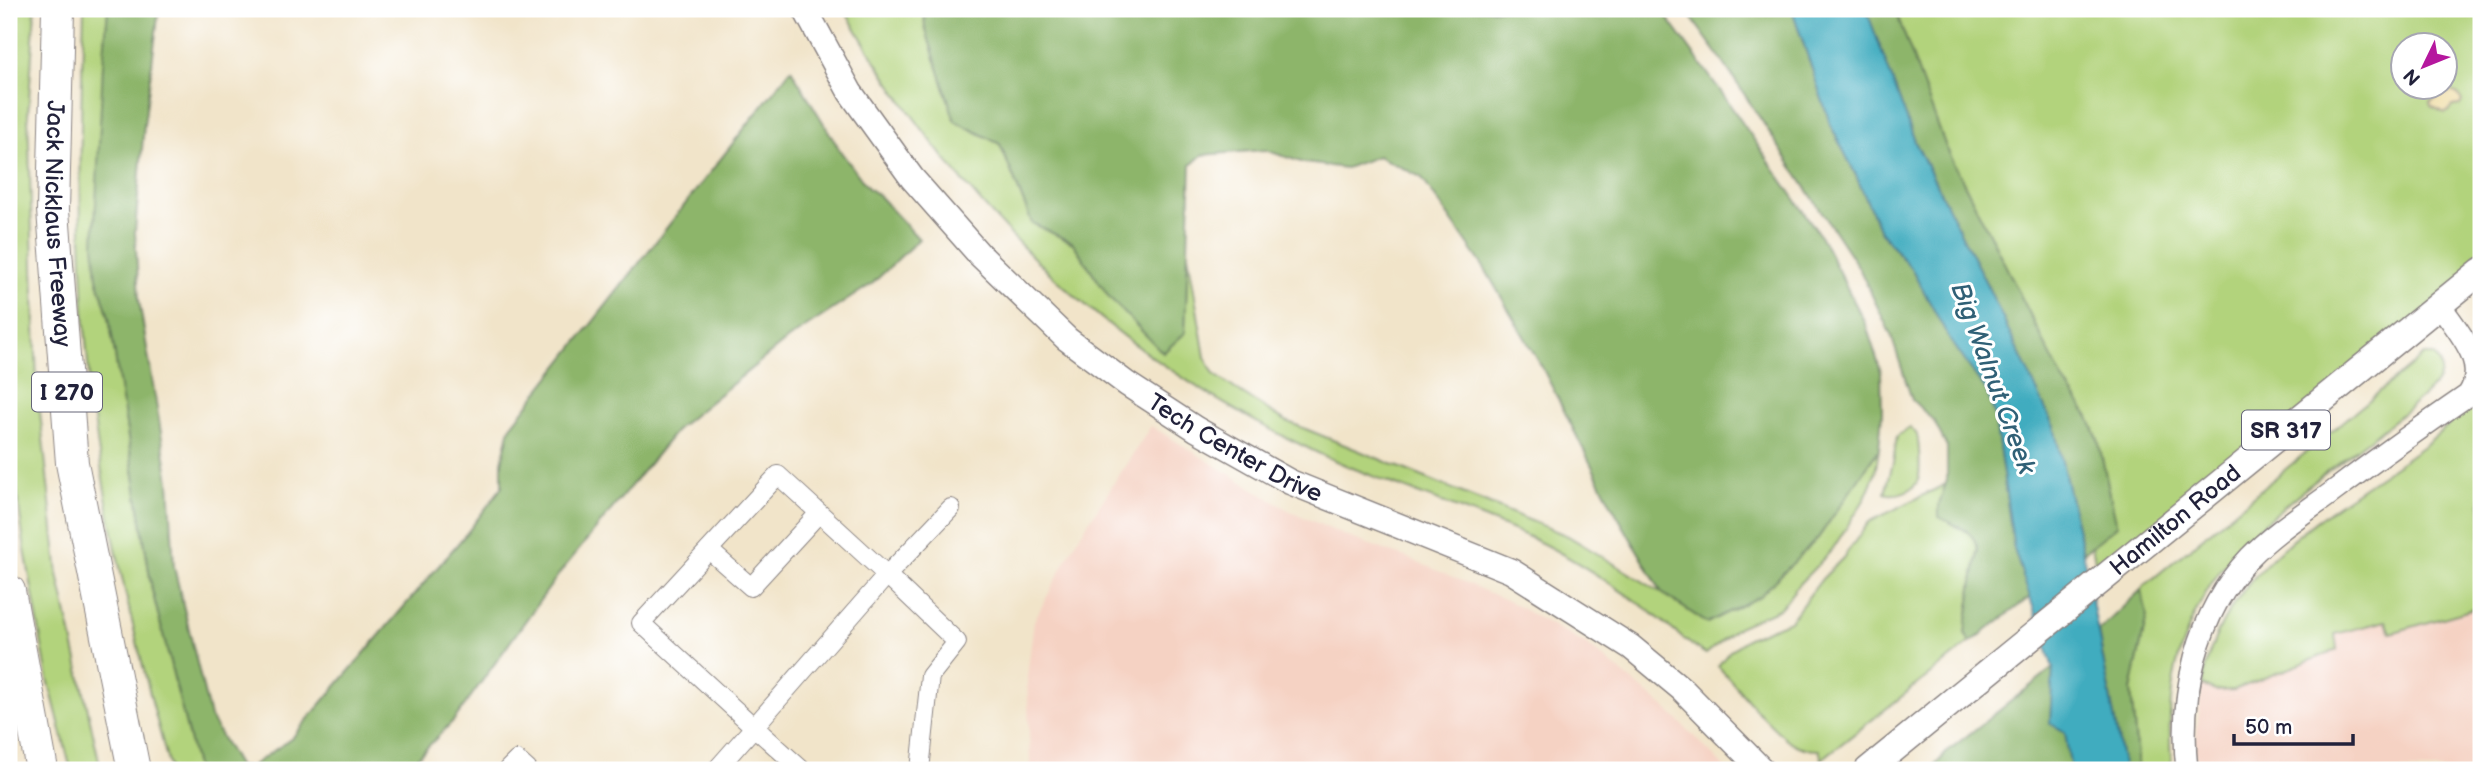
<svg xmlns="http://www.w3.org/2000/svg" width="2490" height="779" viewBox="0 0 2490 779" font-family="'Balsamiq Sans',sans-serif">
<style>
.built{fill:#f5d2c3}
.green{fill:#b2d37b;stroke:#6a7a5b;stroke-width:2;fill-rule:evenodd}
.forest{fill:#8db56b;stroke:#586c53;stroke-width:2}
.sand{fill:#eeda9e;stroke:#887e6c;stroke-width:2}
.water{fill:#40acbf;stroke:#31677d;stroke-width:2}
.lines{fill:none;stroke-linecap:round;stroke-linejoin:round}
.minor-casing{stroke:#8a8382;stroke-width:20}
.tertiary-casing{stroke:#8a8382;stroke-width:24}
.secondary-casing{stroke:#8a8382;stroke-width:27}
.primary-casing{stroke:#8a8382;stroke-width:29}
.motorway-casing{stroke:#8a8382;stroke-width:34}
.minor{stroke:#fff;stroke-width:18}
.tertiary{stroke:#fff;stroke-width:21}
.secondary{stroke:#fff;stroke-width:24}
.primary{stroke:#fff;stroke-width:26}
.motorway{stroke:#fff;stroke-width:32}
.labels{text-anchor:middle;stroke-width:6;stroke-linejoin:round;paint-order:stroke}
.shield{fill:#fff;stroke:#646476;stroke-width:2}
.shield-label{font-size:23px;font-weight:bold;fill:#22223b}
.street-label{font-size:24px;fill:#22223b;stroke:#fff}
.water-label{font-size:26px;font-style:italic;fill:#306076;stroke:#fff}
</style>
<rect width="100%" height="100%" fill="#fff"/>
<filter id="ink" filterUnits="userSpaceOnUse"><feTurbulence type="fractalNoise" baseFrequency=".0143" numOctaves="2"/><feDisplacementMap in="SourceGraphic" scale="14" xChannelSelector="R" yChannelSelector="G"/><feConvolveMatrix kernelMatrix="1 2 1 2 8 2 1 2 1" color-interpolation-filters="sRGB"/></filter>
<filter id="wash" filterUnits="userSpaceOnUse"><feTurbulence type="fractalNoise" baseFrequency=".00686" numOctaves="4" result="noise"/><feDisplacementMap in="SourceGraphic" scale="28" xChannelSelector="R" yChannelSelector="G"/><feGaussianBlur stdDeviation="1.57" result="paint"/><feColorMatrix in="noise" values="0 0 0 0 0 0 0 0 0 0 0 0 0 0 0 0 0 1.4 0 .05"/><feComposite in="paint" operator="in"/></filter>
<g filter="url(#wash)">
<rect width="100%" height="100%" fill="#f1e4c9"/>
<g class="built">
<path d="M1151 426 1288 510 1348 537 1408 558 1508 601 1587 645 1666 708 1727 770H1028L1030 762 1027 676 1034 621 1077 540Z"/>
<path d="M2481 607V770H2199L2195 751 2202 685 2215 691 2234 690 2337 651 2335 634 2386 621 2391 633Z"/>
</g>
<g class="green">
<path d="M9 9H35L28 115 37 385 58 574 101 770H71L48 679 24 544 9 434Z"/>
<path d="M84 9H108L103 65 97 278 109 317 152 590 197 770H170C135 640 102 509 89 375 77 253 80 131 84 9Z"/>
<path d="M844 9H924L925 27 955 121 1000 144 1032 223 1073 243 1109 297 1185 333 1188 254 1205 357 1214 374 1241 393 1286 421 1568 536 1662 593 1707 623 1818 538 1879 449 1875 474 1864 500 1832 550 1799 584 1781 608 1738 627 1706 654C1684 642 1665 622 1644 607 1609 582 1570 556 1531 538 1462 506 1389 486 1320 454 1109 356 959 209 844 9Z"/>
<path d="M1884 9H2481V271L2099 583 2071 432ZM2402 46H2444V88H2402Z"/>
<path d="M2424 355H2433C2442 362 2442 373 2436 383 2427 396 2392 421 2379 432 2323 476 2243 529 2207 591 2173 649 2165 703 2172 770H2138L2131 690 2147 615 2141 590 2144 586Z"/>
<path d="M2481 394V607L2391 633 2386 621 2335 634 2337 650 2234 690 2215 691 2202 685C2219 568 2335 510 2422 447 2443 431 2462 412 2481 394Z"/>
<path d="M1910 427C1913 430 1915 431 1917 435 1919 442 1921 474 1918 480 1914 491 1895 497 1885 493L1893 463 1897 436Z"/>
<path d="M1946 484 1939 504C1943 510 1947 518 1952 523 1965 535 1973 525 1978 550L1965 633 1970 643 1822 759 1819 750C1809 750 1801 749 1792 743 1767 726 1739 689 1718 666L1729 652 1748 638 1790 621 1822 579 1843 558 1869 522Z"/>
</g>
<g class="forest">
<path d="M108 9H159L144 125 135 232 139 300 169 481 174 567 210 717 239 767H250L292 738 466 534 502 487V462L510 428 791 69 841 152 868 188 878 195 919 239 873 283 788 339 679 427 559 574 454 720 405 770H197L152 590 109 317 97 278 94 244 103 65Z"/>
<path d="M924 9H1661L1719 89 1821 237 1866 325 1881 372 1882 413 1879 449 1818 538 1760 596 1707 623 1662 593 1613 508 1543 369 1485 269 1421 177 1378 156 1346 168 1304 163 1265 150 1202 155 1191 165 1185 333 1163 353 1109 297 1073 243 1032 223 1000 144 955 121 925 27Z"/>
<path d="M1685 9H1792L1831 126 1854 171 1880 231 1913 271 1949 338 1987 392 1994 412 2014 549 2030 597 1970 643 1965 633 1978 550C1974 529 1957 527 1939 517V504L1947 480V447L1934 421 1912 400 1891 335 1859 268 1719 56Z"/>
<path d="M1866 9H1895L1946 147 2062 378 2089 417 2098 439 2117 526 2083 553 2054 427 1987 285 1916 144Z"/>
<path d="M2141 590 2147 615 2131 690 2138 770H2124L2098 631Z"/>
<path d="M2053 668 2050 723 2065 732 2071 770H1931L1949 750Z"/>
</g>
<path class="sand" d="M2451 91 2458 94 2462 101 2460 105 2453 106 2450 111 2445 113 2431 106 2430 102Z"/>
<path class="water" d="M1792 9H1866L1916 144 1987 285 2054 427 2083 553 2124 770H2071L2065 732 2050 723 2053 668 2014 549 1994 412 1987 392 1949 338 1913 271 1880 231 1854 171 1831 126Z"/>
</g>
<g filter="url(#ink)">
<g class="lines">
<defs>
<g id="minor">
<path d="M778 475 887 575 754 727 641 623Z"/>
<path d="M709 550 751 587 819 513"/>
<path d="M507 770 517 760 528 770"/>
<path d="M716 770 754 727 802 770"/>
<path d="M920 770 930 676 957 642 887 575 951 508"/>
</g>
<path id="tertiary" d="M2187 770C2179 695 2196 614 2250 557 2274 532 2306 512 2334 491 2378 458 2423 426 2468 395 2490 364 2458 332 2440 305"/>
<g id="secondary">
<path id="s1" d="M805 9 850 92 912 178 979 254 1067 339 1127 384 1196 429 1290 482 1511 571 1631 647 1683 690 1762 770"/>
</g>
<g id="primary">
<path id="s2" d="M1868 770 2481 271"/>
</g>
<g id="motorway">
<path id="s3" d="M58 9 53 210 72 463 134 770"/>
<path d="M9 591 42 770"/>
</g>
</defs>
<use href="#minor" class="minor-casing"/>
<use href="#tertiary" class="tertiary-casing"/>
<use href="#secondary" class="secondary-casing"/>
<use href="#primary" class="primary-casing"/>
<use href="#motorway" class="motorway-casing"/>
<use href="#minor" class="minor"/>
<use href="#tertiary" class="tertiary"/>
<use href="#secondary" class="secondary"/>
<use href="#primary" class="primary"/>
<use href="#motorway" class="motorway"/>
</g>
</g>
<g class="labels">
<g class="shield">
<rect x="32" y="372.5" width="70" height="39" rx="5"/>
<rect x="2242" y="410.5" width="88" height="39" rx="5"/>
</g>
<g class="shield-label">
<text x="67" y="400">I 270</text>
<text x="2286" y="438">SR 317</text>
</g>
<g class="street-label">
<text dy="8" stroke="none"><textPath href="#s3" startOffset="215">Jack Nicklaus Freeway</textPath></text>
<text dy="8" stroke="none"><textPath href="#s1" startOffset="625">Tech Center Drive</textPath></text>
<text dy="8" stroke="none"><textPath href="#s2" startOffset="396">Hamilton Road</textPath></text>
</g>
<g class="water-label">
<text transform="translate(1994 378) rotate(70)" y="9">Big Walnut Creek</text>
</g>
</g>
<rect width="2490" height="779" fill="none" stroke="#fff" stroke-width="35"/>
<g transform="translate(2424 66) rotate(227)"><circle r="33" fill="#ffffff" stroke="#a7a7b1" stroke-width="2"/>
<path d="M0-5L12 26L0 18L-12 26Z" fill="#b5179e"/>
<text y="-10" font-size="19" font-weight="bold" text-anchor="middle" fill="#22223b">N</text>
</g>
<path d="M2234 734v10h119v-10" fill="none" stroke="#22223b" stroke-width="3.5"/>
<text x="2245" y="734" font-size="21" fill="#22223b" stroke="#ffffff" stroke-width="5" paint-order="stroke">50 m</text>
</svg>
